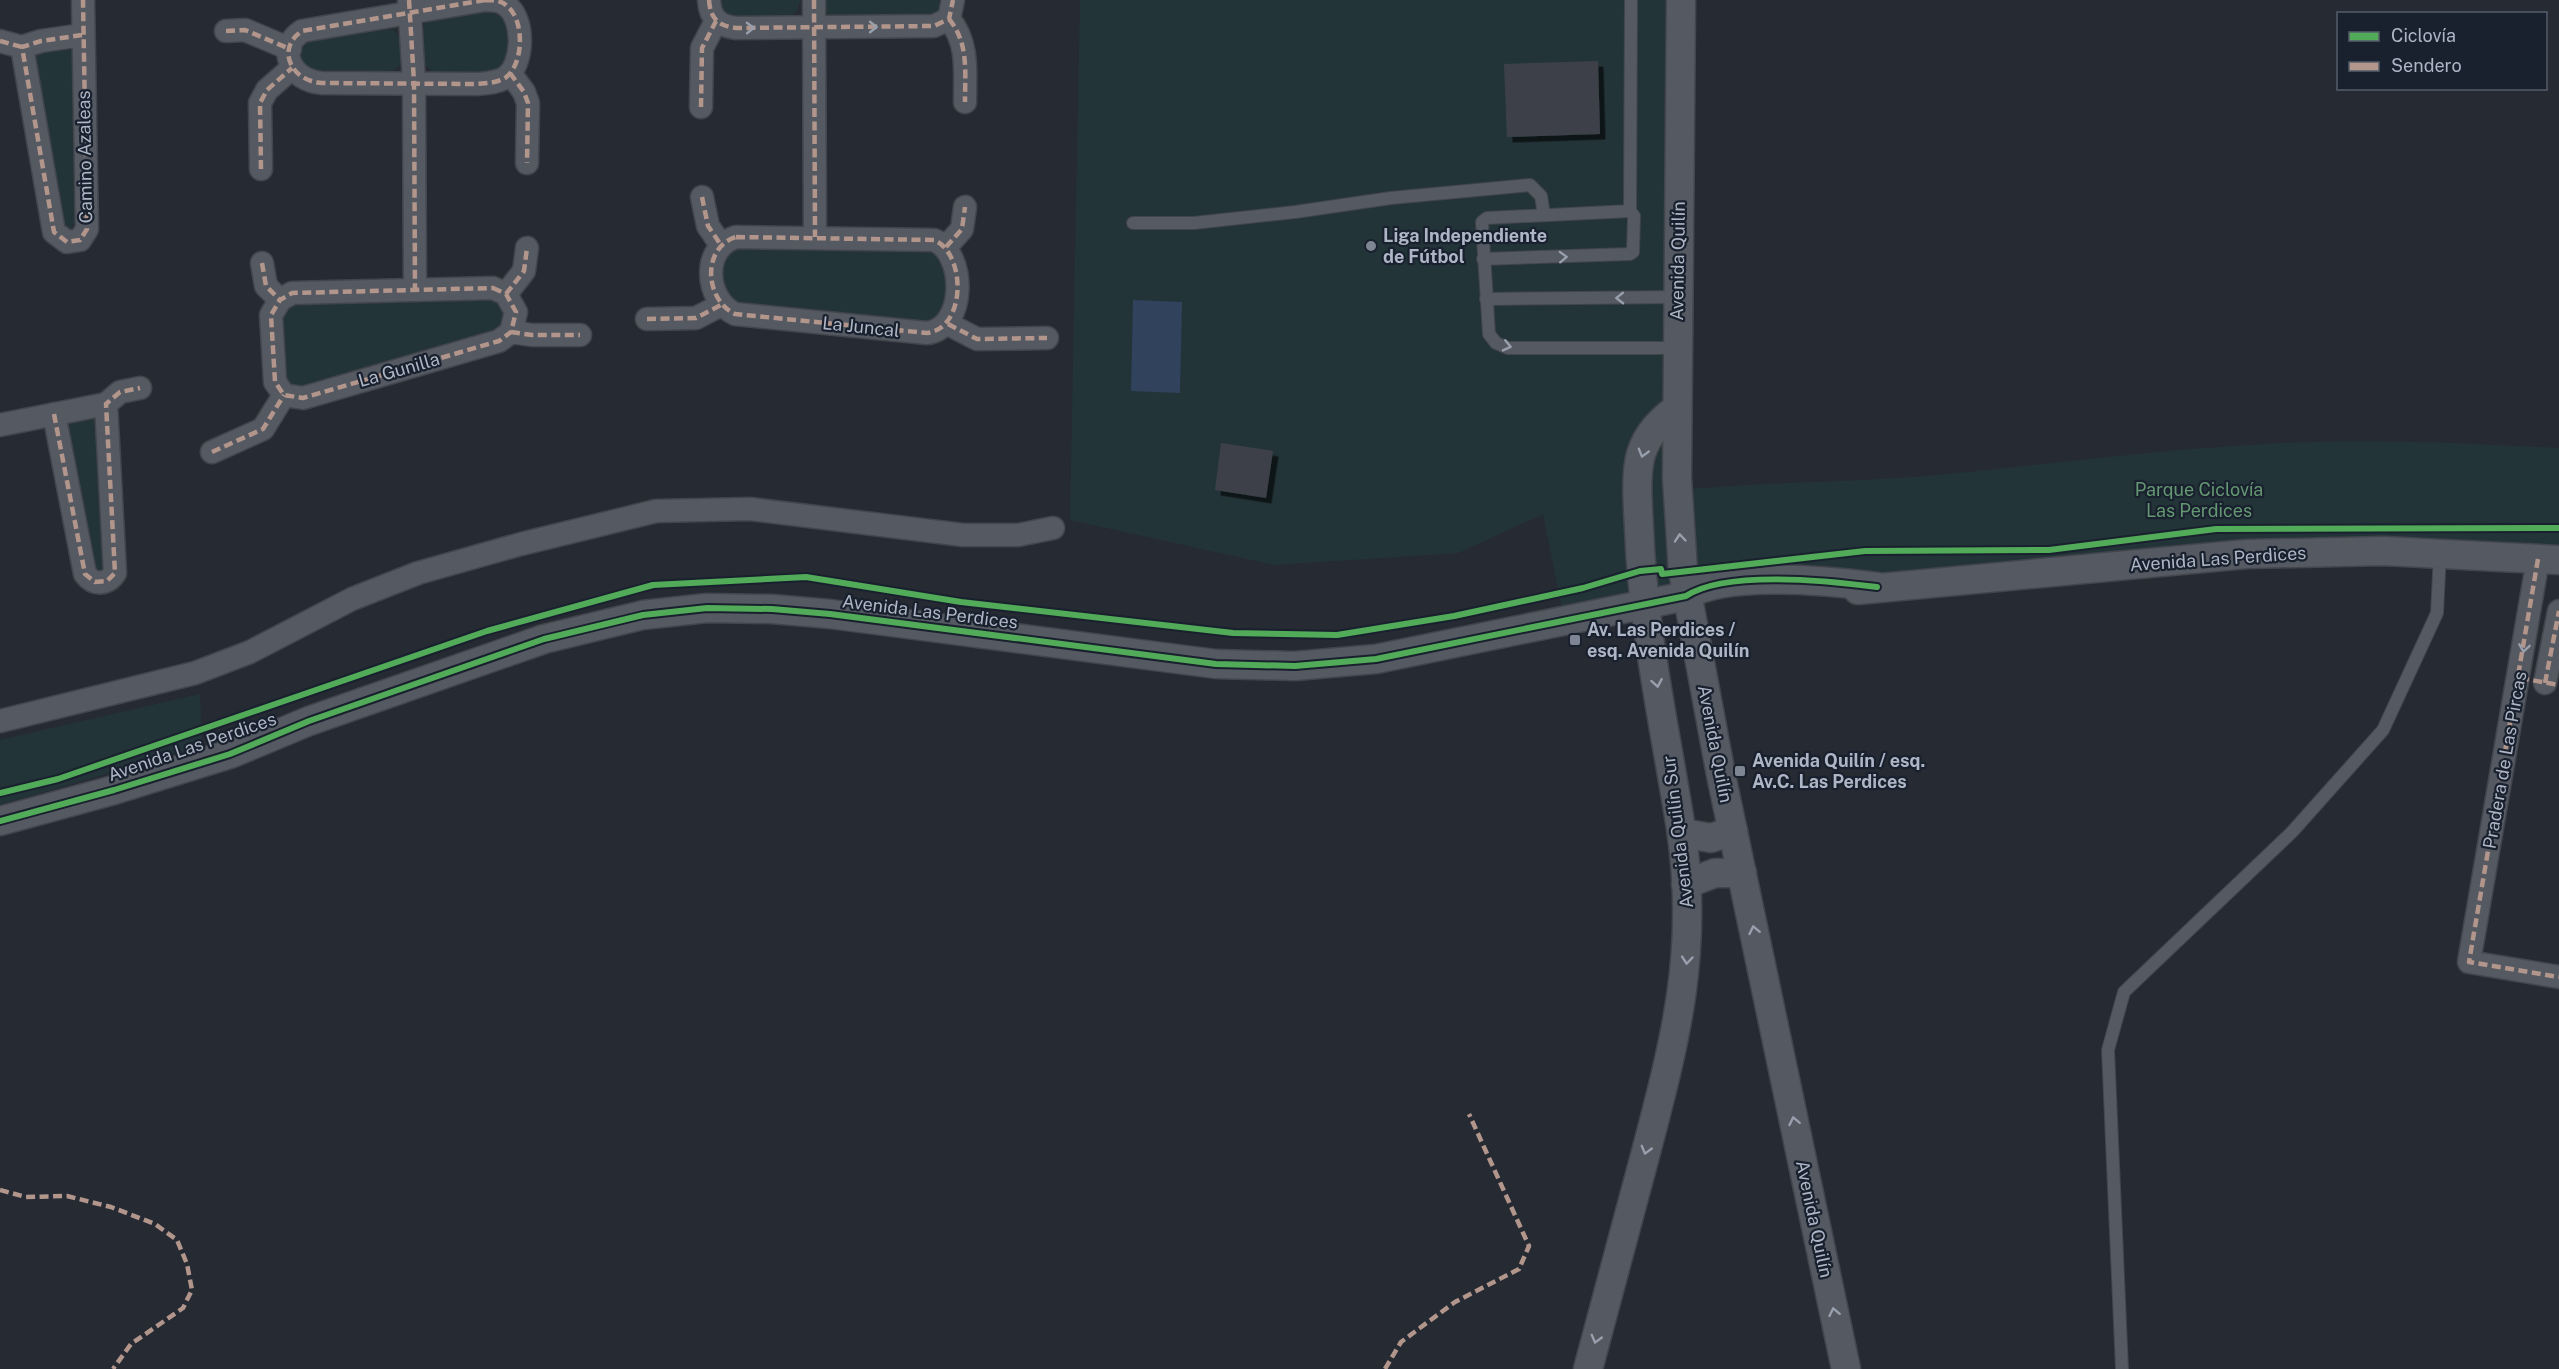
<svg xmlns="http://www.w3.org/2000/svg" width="2559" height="1369" viewBox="0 0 2559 1369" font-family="'Public Sans',sans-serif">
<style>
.green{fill:#233439}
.water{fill:#31425d}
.building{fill:#3d4149;filter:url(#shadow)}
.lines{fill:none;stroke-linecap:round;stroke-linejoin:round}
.service-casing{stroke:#42454c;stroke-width:14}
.minor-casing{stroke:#42454c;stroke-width:25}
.tertiary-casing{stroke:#42454c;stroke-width:31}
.service{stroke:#555962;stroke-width:12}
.minor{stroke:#555962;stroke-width:22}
.tertiary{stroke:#555962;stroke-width:28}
.quiet{stroke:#b2968c;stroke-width:4.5;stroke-dasharray:9 4.5;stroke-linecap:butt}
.cycleway-casing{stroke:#19212e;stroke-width:10}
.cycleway{stroke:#51ab58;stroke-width:6}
.oneway{stroke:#989fad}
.poi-dot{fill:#7e8593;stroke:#19212e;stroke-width:2}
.labels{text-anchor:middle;stroke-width:4.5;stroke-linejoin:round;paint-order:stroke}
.street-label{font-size:18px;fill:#aeb6c6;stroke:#19212e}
.poi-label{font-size:18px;font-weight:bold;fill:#aeb6c6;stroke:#19212e;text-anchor:start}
.park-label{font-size:18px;fill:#649772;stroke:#19212e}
</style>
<defs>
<filter id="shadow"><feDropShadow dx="5.5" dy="5.5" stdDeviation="0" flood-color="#0009"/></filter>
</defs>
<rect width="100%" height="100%" fill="#262a33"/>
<g class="green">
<path d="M714 0H800V1L797 11 790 17 729 19Z"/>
<path d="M822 0H946L943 11 933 17H832L824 10Z"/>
<path d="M1080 0H1666L1669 491C1755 482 1840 483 1926 476 2039 466 2151 450 2265 444 2363 438 2461 443 2559 448V547L1813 585 1563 613 1543 514 1458 553 1274 565 1070 520Z"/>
<path d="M492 10 507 22 510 52 503 68 490 73H434L425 65 421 35 424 24 435 18Z"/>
<path d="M381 28 393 30 400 37 401 64 392 72 316 76 300 68 299 45 301 42Z"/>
<path d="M75 50 76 221 69 232 60 222 32 57 43 51Z"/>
<path d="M733 247H928L946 262 947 305 930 324 744 307 727 299 719 269Z"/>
<path d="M497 299 507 317 498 331 292 391 282 376 281 316 293 302Z"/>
<path d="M98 414 107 563 101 571 93 566 65 422Z"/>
<path d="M200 694 202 746 0 805V740Z"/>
</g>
<path class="water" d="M1133 300 1182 302 1180 393 1131 391Z"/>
<g class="building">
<path d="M1598 61 1600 134 1507 137 1504 64Z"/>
<path d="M1221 443 1273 451 1266 498 1215 490Z"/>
</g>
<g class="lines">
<defs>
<g id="service">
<path d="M1630 211 1487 218 1482 222 1489 334 1496 343 1508 348H1678"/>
<path d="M1133 223H1194L1295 212 1391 198 1530 185 1541 196 1544 215"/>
<path d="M1483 259 1630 254 1633 252 1634 216 1630 211 1631 0"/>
<path d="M1486 299 1678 297"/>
<path d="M2122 1369 2108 1050 2124 992 2292 832 2383 730 2437 613 2440 553"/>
</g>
<g id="minor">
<path d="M409 0 414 82 415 290"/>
<path d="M485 0C493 0 501 0 507 6 525 20 524 65 505 78 496 83 487 83 477 84L322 83C290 81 276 48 302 31Z"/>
<path d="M709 0C710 18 718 26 736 28L934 26 949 19 953 0"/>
<path d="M814 0 815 237"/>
<path d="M949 19C969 43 965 72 965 102"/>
<path d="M226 31 245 30 290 49"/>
<path d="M82 35 41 41 22 47 54 232 67 242 80 240 87 229 83 0"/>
<path d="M0 41 22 47"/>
<path d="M510 73 524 92 528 103 527 163"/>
<path d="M701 107 702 48 716 21"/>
<path d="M261 169 260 103 267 90 292 68"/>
<path d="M702 197 708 226 721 245"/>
<path d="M736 237 934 240C966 253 967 328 927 333L735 314C705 300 701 248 736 237Z"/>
<path d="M946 247 962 229 965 207"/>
<path d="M262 263 266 286 280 300"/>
<path d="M493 288 506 294 516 312 511 332 499 341 303 398 284 395 275 382 271 315 280 300 292 293Z"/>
<path d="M506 294 524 271 527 248"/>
<path d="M647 319 696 318 721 305"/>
<path d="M948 324 977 339 1047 338"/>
<path d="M511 332 532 335H580"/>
<path d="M106 404 120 392 140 388"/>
<path d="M54 414 85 574C94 586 107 585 115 573L106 404"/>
<path d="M0 425 106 404"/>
<path d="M212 452 263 429 284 395"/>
<path d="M2538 559 2469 962 2559 977"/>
<path d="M2545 683 2559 611"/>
<path d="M0 721 195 673 250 652 352 599 418 573 521 544 656 511 750 509 963 535H1018L1053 528"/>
</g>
<g id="tertiary">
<path d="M1681 0 1677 478 1683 571 1721 775 1846 1369"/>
<path d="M1858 590 2247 554 2384 551 2559 560"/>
<path d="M0 821 114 790 230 754 309 721 544 639 643 615 707 608 772 609 830 614 1216 664 1295 666 1376 659 1686 596C1726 570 1830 581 1877 587"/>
<path d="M1682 833 1711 838 1733 831"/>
<path d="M1686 884 1715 873H1742"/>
<path d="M1588 1369C1607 1297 1627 1225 1646 1152 1676 1038 1699 949 1681 829 1665 728 1643 631 1639 528 1638 506 1635 475 1641 454 1648 433 1660 421 1677 408"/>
</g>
</defs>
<use href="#service" class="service-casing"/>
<use href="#minor" class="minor-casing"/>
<use href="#tertiary" class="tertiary-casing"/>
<use href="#service" class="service"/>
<use href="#minor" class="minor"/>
<use href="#tertiary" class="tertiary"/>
<g class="quiet">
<path d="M409 0 414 82 415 290"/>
<path d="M485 0C493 0 501 0 507 6 525 20 524 65 505 78 496 83 487 83 477 84L322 83C290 81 276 48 302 31Z"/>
<path d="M709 0C710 18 718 26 736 28L934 26 949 19 953 0"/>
<path d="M814 0 815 237"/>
<path d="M949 19C969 43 965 72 965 102"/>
<path d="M226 31 245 30 290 49"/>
<path d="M82 35 41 41 22 47 54 232 67 242 80 240 87 229 83 0"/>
<path d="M0 41 22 47"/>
<path d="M510 73 524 92 528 103 527 163"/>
<path d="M701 107 702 48 716 21"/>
<path d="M261 169 260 103 267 90 292 68"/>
<path d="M702 197 708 226 721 245"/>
<path d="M736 237 934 240C966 253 967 328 927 333L735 314C705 300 701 248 736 237Z"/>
<path d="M946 247 962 229 965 207"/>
<path d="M262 263 266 286 280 300"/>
<path d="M493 288 506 294 516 312 511 332 499 341 303 398 284 395 275 382 271 315 280 300 292 293Z"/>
<path d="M506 294 524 271 527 248"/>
<path d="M647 319 696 318 721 305"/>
<path d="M948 324 977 339 1047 338"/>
<path d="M511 332 532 335H580"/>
<path d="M54 414 85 574 95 582 107 581 115 573 106 404 120 392 140 388"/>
<path d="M212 452 263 429 284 395"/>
<path d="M2538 559 2469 962 2559 977"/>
<path d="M2520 678 2559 685"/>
<path d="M2545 683 2559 611"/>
<path d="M0 1190 26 1197 67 1196 111 1207 155 1224 177 1240 187 1264 192 1290 183 1308 131 1344 113 1369"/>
<path d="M1385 1369 1401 1342 1455 1302 1519 1269 1529 1246 1469 1114"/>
</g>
<defs>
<g id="cycleway">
<path d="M0 793 58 779 487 631 653 585 806 577 961 602 1233 633 1337 635 1454 616 1583 588 1640 571 1661 569 1662 574 1865 551 2049 550 2216 529 2559 528"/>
<path d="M0 821 114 790 230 754 309 721 544 639 643 615 707 608 772 609 830 614 1216 664 1295 666 1376 659 1686 596C1726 570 1830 581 1877 587"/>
</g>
</defs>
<use href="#cycleway" class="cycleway-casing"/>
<use href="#cycleway" class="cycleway"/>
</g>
<defs><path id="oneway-chevron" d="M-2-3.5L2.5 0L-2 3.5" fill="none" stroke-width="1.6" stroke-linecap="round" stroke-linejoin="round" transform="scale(1.5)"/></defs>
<g class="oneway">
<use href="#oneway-chevron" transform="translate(873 27)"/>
<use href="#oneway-chevron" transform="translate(750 28) rotate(-1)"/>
<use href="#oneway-chevron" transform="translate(1563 257) rotate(-2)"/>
<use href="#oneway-chevron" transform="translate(1620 298) rotate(179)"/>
<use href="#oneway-chevron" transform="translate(1507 346) rotate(13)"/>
<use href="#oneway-chevron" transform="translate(1643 453) rotate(106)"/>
<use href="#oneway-chevron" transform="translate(1680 538) rotate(-95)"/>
<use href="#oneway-chevron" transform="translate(2524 648) rotate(99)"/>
<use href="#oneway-chevron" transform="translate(1657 683) rotate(80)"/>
<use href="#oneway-chevron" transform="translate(1754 930) rotate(-102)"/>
<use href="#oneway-chevron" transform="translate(1687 960) rotate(95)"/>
<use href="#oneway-chevron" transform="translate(1794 1121) rotate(-102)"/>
<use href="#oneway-chevron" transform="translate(1646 1150) rotate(105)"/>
<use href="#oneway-chevron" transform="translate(1834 1312) rotate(-102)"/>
<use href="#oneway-chevron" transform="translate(1596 1339) rotate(105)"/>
</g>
<g class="poi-dot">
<circle cx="1371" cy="246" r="6"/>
<rect x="1569" y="634" width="12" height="12" rx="3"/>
<rect x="1734" y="765" width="12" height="12" rx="3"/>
</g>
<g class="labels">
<g class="street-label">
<text transform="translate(85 157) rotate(-91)" y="6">Camino Azaleas</text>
<text transform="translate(1678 261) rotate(-89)" y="6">Avenida Quilín</text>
<text transform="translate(861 327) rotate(6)" y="6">La Juncal</text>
<text transform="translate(399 370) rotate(-16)" y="6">La Gunilla</text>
<text transform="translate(2218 559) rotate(-4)" y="6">Avenida Las Perdices</text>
<text transform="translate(930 612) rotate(7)" y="6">Avenida Las Perdices</text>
<text transform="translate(1715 744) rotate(79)" y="6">Avenida Quilín</text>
<text transform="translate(192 747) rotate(-19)" y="6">Avenida Las Perdices</text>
<text transform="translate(2505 760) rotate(-80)" y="6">Pradera de Las Pircas</text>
<text transform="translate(1678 832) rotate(-97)" y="6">Avenida Quilín Sur</text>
<text transform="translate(1814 1219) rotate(78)" y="6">Avenida Quilín</text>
</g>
<g class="poi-label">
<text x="1383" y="242">Liga Independiente<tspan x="1383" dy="21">de Fútbol</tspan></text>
<text x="1587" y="636">Av. Las Perdices /<tspan x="1587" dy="21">esq. Avenida Quilín</tspan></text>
<text x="1752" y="767">Avenida Quilín / esq.<tspan x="1752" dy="21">Av.C. Las Perdices</tspan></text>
</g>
<g class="park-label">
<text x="2199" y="496">Parque Ciclovía<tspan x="2199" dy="21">Las Perdices</tspan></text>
</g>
</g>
<rect x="2337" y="12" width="210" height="78" fill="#19212e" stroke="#555d6b" stroke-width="1.5"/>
<rect x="2349" y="32" width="30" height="9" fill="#51ab58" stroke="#555d6b" stroke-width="1.5"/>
<text x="2391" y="42" font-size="18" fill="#aeb6c6">Ciclovía</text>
<rect x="2349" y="62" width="30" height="9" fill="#b2968c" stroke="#555d6b" stroke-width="1.5"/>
<text x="2391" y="72" font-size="18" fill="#aeb6c6">Sendero</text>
</svg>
